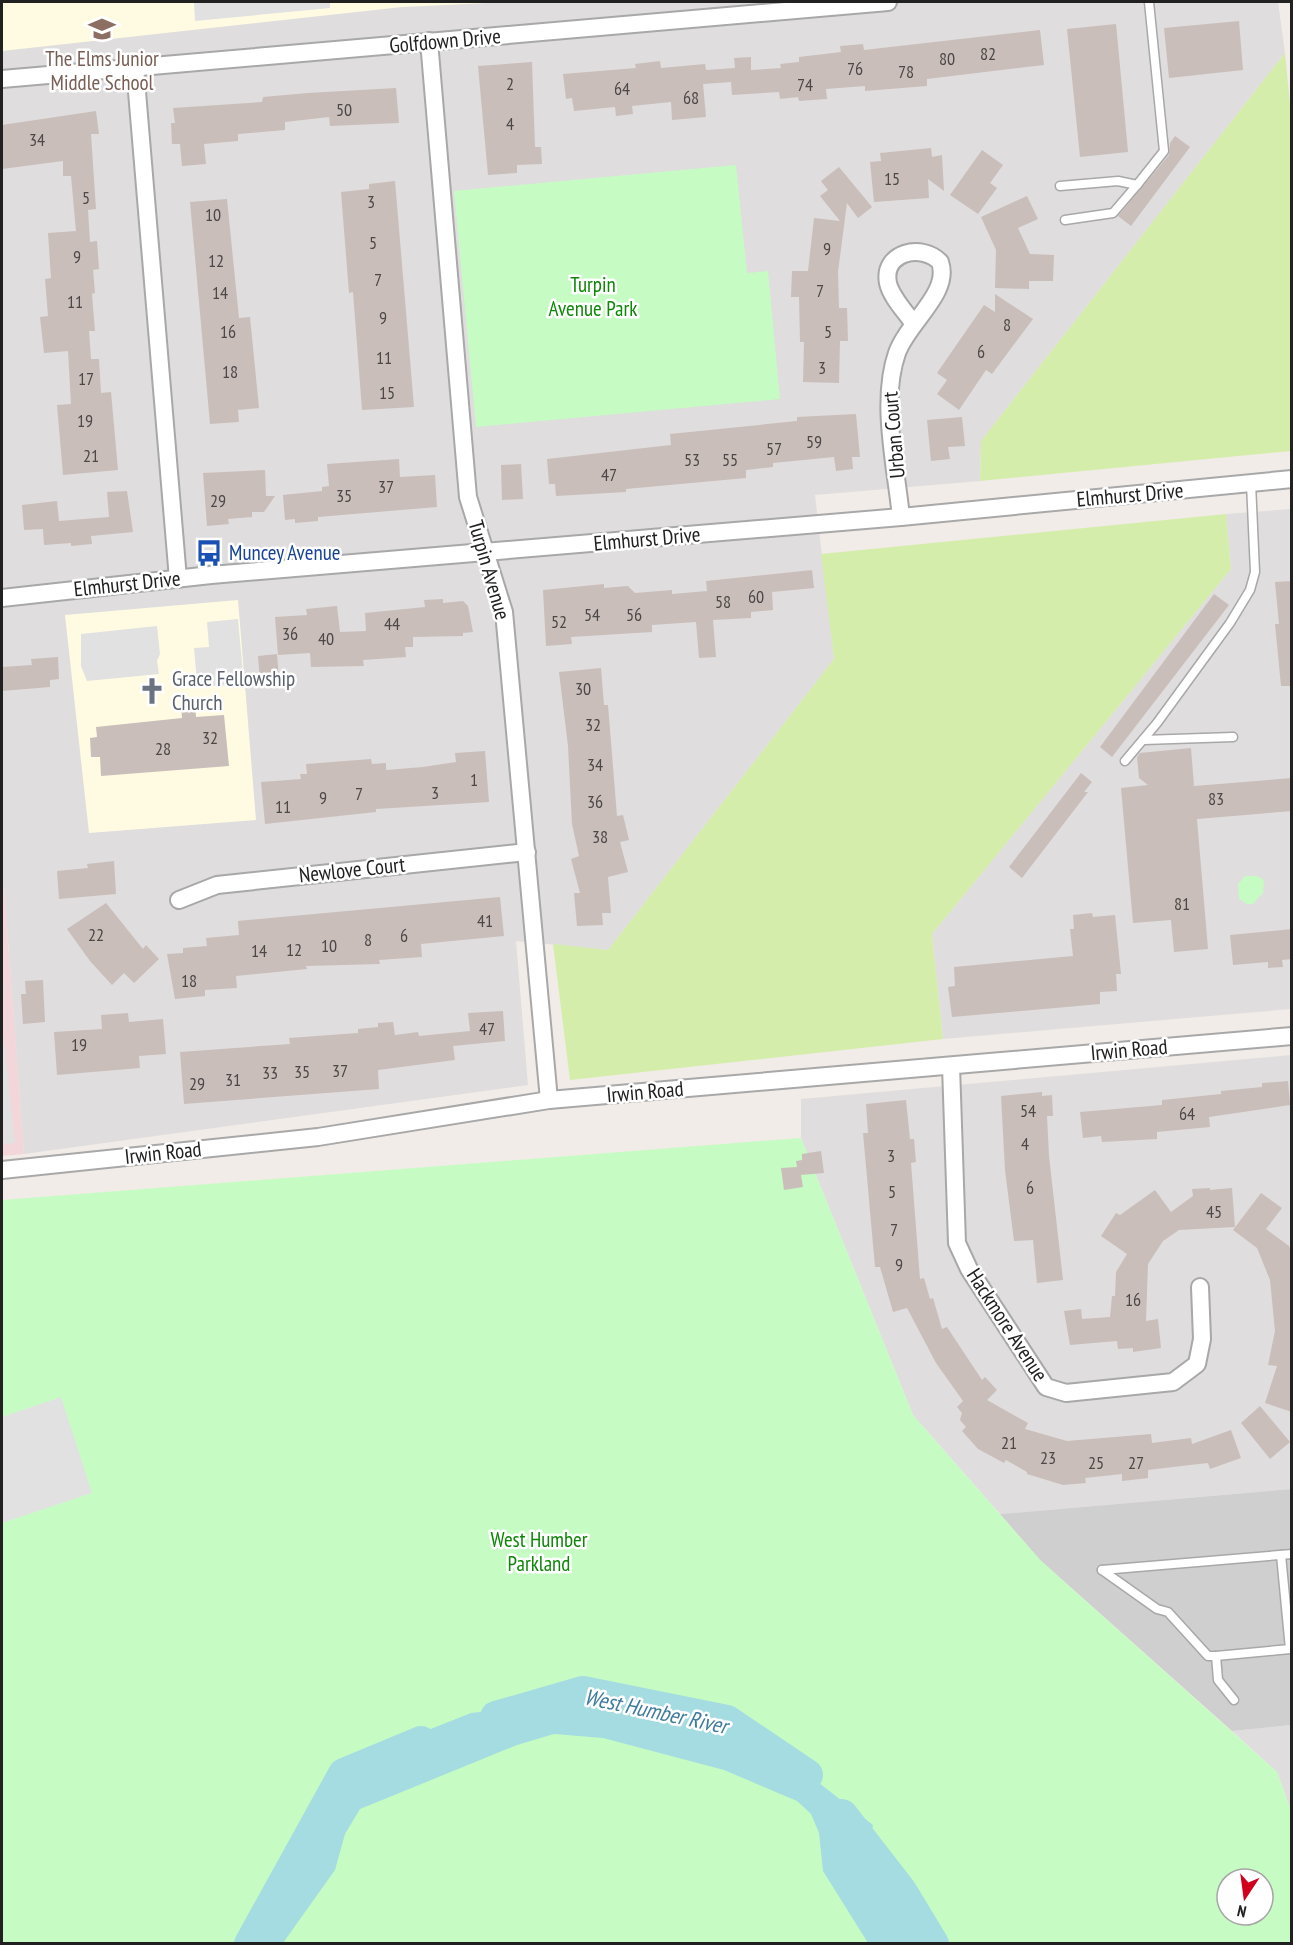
<svg xmlns="http://www.w3.org/2000/svg" width="1293" height="1945" viewBox="0 0 1293 1945" font-family="'PT Sans Narrow',sans-serif">
<style>
.residential{fill:#dfddde}
.commercial{fill:#f2d6d9}
.education{fill:#fffbe2}
.religious{fill:#cfcfcf}
.grass{fill:#d5edab}
.park{fill:#c6fcc3;fill-rule:evenodd}
.parking{fill:#e1e1e1}
.water{fill:#a5dce1}
.lines{fill:none;stroke-linecap:round;stroke-linejoin:round}
.river{stroke:#a5dce1;stroke-width:32}
.building{fill:#cabeba}
.service-casing{stroke:#a8a8a8;stroke-width:11}
.minor-casing{stroke:#a8a8a8;stroke-width:20}
.service{stroke:#fff;stroke-width:8}
.minor{stroke:#fff;stroke-width:16}
.labels{text-anchor:middle;stroke-width:5;stroke-linejoin:round;paint-order:stroke}
.number-label{font-size:18px;fill:#4b4847}
.street-label{font-size:21px;fill:#212121;stroke:#fff}
.education-label{font-size:21px;fill:#785e54;stroke:#fff}
.park-label{font-size:21px;fill:#0e8707;stroke:#fff}
.transit-label{font-size:21px;fill:#164399;stroke:#fff;text-anchor:start}
.worship-label{font-size:21px;fill:#5b616d;stroke:#fff;text-anchor:start}
.water-label{font-size:22px;font-style:italic;fill:#3f7b9d;stroke:#fff}
</style>
<rect width="100%" height="100%" fill="#f1ece7"/>
<g class="residential">
<path d="M2 2H1278L1285 53 981 441 980 481 815 495 834 659 608 950 516 941 528 1085 24 1154 4 888H2Z"/>
<path d="M1291 509V1009L943 1039 932 934 1231 569 1226 514Z"/>
<path d="M1291 1055V1489L1000 1514 913 1415 801 1138V1099Z"/>
<path d="M1291 1725V1810L1277 1772 1232 1731Z"/>
</g>
<path class="commercial" d="M2 888H4L24 1154 2 1156Z"/>
<g class="education">
<path d="M2 2H510L402 7 2 51Z"/>
<path d="M238 600 256 820 89 833 65 615Z"/>
</g>
<path class="religious" d="M1291 1489V1725L1232 1731 1040 1560 1000 1514Z"/>
<g class="grass">
<path d="M1285 53 1292 125 1291 451 980 481 981 441Z"/>
<path d="M1226 514 1231 569 932 934 943 1039 570 1080 553 944 608 950 834 659 821 554Z"/>
</g>
<g class="park">
<path d="M736 165 747 273 768 271 780 399 476 427 454 191Z"/>
<path d="M1245 876H1257L1264 880 1263 893 1253 904H1247L1239 899 1238 884Z"/>
<path d="M801 1138 913 1415 1040 1560 1277 1772 1291 1810V1943H2V1200ZM1227 1879H1263V1915H1227Z"/>
</g>
<g class="parking">
<path d="M194 2H330V8L195 21Z"/>
<path d="M238 619 244 684 213 686 212 681 197 682 194 648 209 647 207 622Z"/>
<path d="M157 626 160 654 157 661 159 674 87 681 81 666V634Z"/>
<path d="M3 1033 15 1143 2 1144V1034Z"/>
<path d="M61 1397 92 1493 2 1523V1417Z"/>
</g>
<path class="water" d="M599 1698 696 1721 787 1758 873 1825 867 1855 923 1918 938 1943H868L823 1871 819 1833 811 1814 797 1801 724 1770 603 1738 554 1734 517 1745 360 1809 345 1834 335 1870 283 1943H249L284 1906 312 1823 340 1784 423 1732 471 1713Z"/>
<g class="lines">
<g class="river">
<path d="M496 1717 583 1692 727 1721 807 1775"/>
<path d="M842 1815 901 1891 933 1944"/>
<path d="M250 1944 344 1774 421 1742"/>
</g>
</g>
<g class="building">
<path d="M1239 21 1243 70 1169 78 1164 28Z"/>
<path d="M1116 24 1128 152 1080 157 1067 29Z"/>
<path d="M1040 30 1044 65 927 79V86L865 91V86L826 89 827 99 799 101 798 97 780 99 779 92 732 95 731 82 703 84 706 117 672 120 671 102 632 106 633 114 616 116 615 107 574 111 572 98 566 99 563 74 636 68 635 64 660 61 661 68 705 64 706 70 735 68 734 58 751 57V70L781 68 780 64 799 62V57L841 52 840 46 863 44 864 50Z"/>
<path d="M532 62 535 147H541L542 164 517 165V173L488 175 478 66Z"/>
<path d="M396 88 399 123 330 126 329 117 285 122V130L238 134V141L204 144 206 164 182 166 180 144H172L171 123H175L173 108 262 102 263 97 308 93Z"/>
<path d="M96 111 99 134H91L96 209 88 210 90 242 97 241 99 269 93 270 95 293 92 294 95 331H89L91 359H99L101 393 111 392 118 470 63 475 57 405 71 404 68 351 44 353 40 317 48 316 45 279 51 278 48 233 76 231 71 176H63V161L2 169V125Z"/>
<path d="M1175 136 1190 147 1131 226 1118 216 1169 155 1170 143Z"/>
<path d="M931 148 932 157 942 155 944 191 928 179 929 198 874 202 870 162 881 161 880 153Z"/>
<path d="M982 150 1003 165 990 183 997 188 978 214 950 195Z"/>
<path d="M839 167 872 207 858 218 847 203 838 272 839 308H847L848 341H840L839 383 803 382 804 342H800L799 297H791L792 271H808L814 218 840 221 820 196 828 190 821 181Z"/>
<path d="M395 181 414 407 362 410 353 292 349 293 341 192 369 189V184Z"/>
<path d="M1027 196 1038 219 1018 228 1030 254 1054 255 1053 281H1029V289L995 288 996 250 981 217Z"/>
<path d="M227 199 239 318 250 317 259 408 238 410 239 422 210 424 190 202Z"/>
<path d="M995 294 1033 319 992 374 986 370 959 410 937 394 947 380 937 373 984 305 995 312Z"/>
<path d="M856 414 860 457H852L853 469 836 471 834 457 773 463V467L746 470V478L626 489V492L556 496 555 484H549L547 459 671 445 670 434 797 421V417Z"/>
<path d="M962 417 965 446 948 447 950 459 931 461 927 420Z"/>
<path d="M399 459 400 477 435 475 437 507 318 517V521L295 523V519L285 520 283 495 322 491V487L329 486 327 464Z"/>
<path d="M521 464 523 499 502 500 501 465Z"/>
<path d="M265 470 266 496H275L264 512H252V517L228 519 229 524 207 526 203 473Z"/>
<path d="M127 491 133 532 91 536 92 544 71 546V543L44 545 43 529 24 530 22 505 57 501 59 521 109 517 107 492Z"/>
<path d="M812 570 814 588 772 592 773 610 751 612V618L713 620 716 657 699 658 696 622 652 625V632L571 637 572 644 546 646 543 590 604 584V588L628 586 635 593 672 590V594L707 591 706 581Z"/>
<path d="M1292 581V686H1281L1275 624H1279L1275 582Z"/>
<path d="M1214 594 1229 605 1112 757 1100 747Z"/>
<path d="M443 599V603L463 601 468 606 473 632 463 633V636L413 637V647H405L406 657 363 660 364 666 311 667 310 653 278 655 275 617 307 615 306 609 337 606 340 632 366 631 365 613 425 607 424 600Z"/>
<path d="M277 654 279 678 260 680 258 656Z"/>
<path d="M58 657 59 679 50 680V687L2 691V667L32 665 31 659Z"/>
<path d="M601 668 604 705H608L617 816 623 815 629 840 620 842 628 872 608 877 611 913H602L603 925 577 926 574 893H580L571 859 579 856 572 824 568 746 559 672Z"/>
<path d="M195 703 196 717 224 715 229 766 101 776 100 757H91L90 738 97 737 96 727 182 718 181 705Z"/>
<path d="M1191 748 1194 786 1292 778V811L1197 819 1208 949 1174 952 1171 920 1133 923 1121 788 1148 785 1139 778 1137 757 1140 753Z"/>
<path d="M485 751 489 802 376 809V812L265 824 261 782 301 779 300 774H307L306 764 371 759 372 764 386 763V770L423 767 456 762 455 753Z"/>
<path d="M1081 773 1092 782 1084 792H1088L1022 878 1009 867Z"/>
<path d="M114 861 116 894 59 899 57 871 88 868 87 864Z"/>
<path d="M500 897 504 936 421 944 422 957 379 960 380 964 306 966 307 969 236 976 237 988 205 990V996L175 999 167 954 183 953V948L207 946 206 938 239 935 238 921Z"/>
<path d="M106 903 143 949 146 945 159 959 134 983 124 973 112 985 90 961 67 929Z"/>
<path d="M1092 913 1093 917 1115 915 1121 974H1116L1117 991 1100 992V1004L952 1017 948 987 955 986 954 967 1073 956 1070 929H1074L1073 915Z"/>
<path d="M1292 929V959L1282 960 1283 967 1268 968V962L1233 965 1230 935Z"/>
<path d="M43 980 45 1022 23 1024 21 994H26L25 981Z"/>
<path d="M503 1011 505 1041 453 1046 455 1060 378 1070 379 1089 184 1104 180 1052 290 1044 289 1038 358 1033V1029L378 1027V1023L393 1022 395 1035 418 1032 419 1036 470 1031 468 1013Z"/>
<path d="M128 1013 129 1022 163 1019 166 1054 139 1056 140 1068 57 1075 54 1032 102 1029 101 1015Z"/>
<path d="M1288 1081 1290 1105 1209 1117 1210 1127 1157 1132V1139L1102 1142 1101 1136 1083 1138 1080 1112 1162 1105V1100L1221 1094V1091L1262 1087V1083Z"/>
<path d="M1042 1092V1096L1052 1095 1053 1116H1047L1049 1156 1063 1280 1037 1283 1033 1240 1014 1241 1005 1170 1001 1096Z"/>
<path d="M906 1100 910 1139H914L916 1162 911 1163 920 1279 924 1278 930 1299 933 1298 942 1329 947 1327 982 1380 985 1377 997 1390 987 1400 1028 1423 1025 1429 1067 1441 1151 1434 1152 1443 1191 1438 1192 1444 1231 1430 1241 1458 1210 1469 1208 1463 1190 1465 1148 1470V1478L1122 1481V1474L1085 1478 1086 1483 1063 1485 1027 1474V1472L1006 1460 1004 1463 978 1449 962 1431 966 1427 960 1420 962 1413 957 1407 963 1401 936 1363 907 1308 893 1312 880 1267H875L863 1133H868L866 1104Z"/>
<path d="M821 1151 824 1173 801 1175 803 1187 784 1190 781 1168 797 1167 796 1161 802 1160V1154Z"/>
<path d="M1210 1188V1190L1232 1188 1235 1227 1179 1230 1163 1241 1148 1264 1146 1321 1158 1319 1161 1348 1133 1352V1348L1118 1349 1117 1341 1070 1345 1064 1311 1081 1309 1082 1319 1110 1317 1112 1296H1115L1116 1272 1127 1254 1101 1236 1116 1213 1120 1215 1155 1190 1171 1212 1193 1196 1192 1189Z"/>
<path d="M1261 1193 1282 1208 1266 1229 1289 1246 1292 1253V1412L1265 1403 1277 1366 1268 1365 1275 1331 1270 1280 1257 1248 1233 1230Z"/>
<path d="M1260 1406 1290 1442 1270 1459 1241 1423Z"/>
</g>
<g class="lines">
<defs>
<g id="service">
<path d="M1060 186 1118 181 1137 185 1164 151 1149 2"/>
<path d="M1065 220 1113 213 1137 185"/>
<path d="M1143 740 1233 737"/>
<path d="M1125 761 1157 723 1230 623 1250 590 1255 572 1251 483"/>
<path d="M1102 1570 1157 1609 1168 1612 1208 1656H1216L1218 1680 1234 1700"/>
<path d="M1102 1570 1292 1554"/>
<path d="M1216 1656 1290 1649 1281 1555"/>
</g>
<g id="minor">
<path d="M429 41 468 497 504 612 549 1100"/>
<path d="M135 68 178 579"/>
<path d="M2 79 888 2"/>
<path d="M901 517C896 467 880 401 897 353 908 322 951 293 940 262 922 243 882 252 888 283 891 297 905 311 913 323"/>
<path d="M2 598 211 575 901 517 1292 479"/>
<path d="M179 900 217 885 527 852"/>
<path d="M951 1066 957 1243 969 1269 1046 1387 1066 1393 1173 1382 1197 1364 1202 1339 1200 1287"/>
<path d="M2 1170 318 1137 549 1100 1292 1036"/>
</g>
</defs>
<use href="#service" class="service-casing"/>
<use href="#minor" class="minor-casing"/>
<use href="#service" class="service"/>
<use href="#minor" class="minor"/>
</g>
<defs>
<symbol id="school-bare" viewBox="-9 -9 18 18"><path d="M0-5L7-2L0 1L-7-2ZM-4 1L0 2.5L4 1V4Q0 6-4 4Z" fill="#8d6e63" stroke="#fff" stroke-width="2.5" paint-order="stroke"/></symbol>
<symbol id="bus-bare" viewBox="-9 -9 18 18"><path d="M-5-6H5V4H4V6H2V4H-2V6H-4V4H-5ZM-3.5-4V0h7V-4ZM-3.5 1.2v1.5H-2V1.2ZM2 1.2v1.5H3.5V1.2Z" fill="#1a4fb4" stroke="#fff" stroke-width="2.5" paint-order="stroke"/></symbol>
<symbol id="church-bare" viewBox="-9 -9 18 18"><path d="M-1.2-6h2.4v3.5h3.3v2.4h-3.3V6h-2.4V-.1h-3.3v-2.4h3.3Z" fill="#6b7280" stroke="#fff" stroke-width="2.5" paint-order="stroke"/></symbol>
</defs>
<g fill-rule="evenodd">
<use href="#school-bare" x="83" y="10" width="38" height="38"/>
<use href="#bus-bare" x="190" y="534" width="38" height="38"/>
<use href="#church-bare" x="133" y="672" width="38" height="38"/>
</g>
<g class="labels">
<g class="number-label">
<text x="988" y="60">82</text>
<text x="947" y="65">80</text>
<text x="855" y="75">76</text>
<text x="906" y="78">78</text>
<text x="510" y="90">2</text>
<text x="805" y="91">74</text>
<text x="622" y="95">64</text>
<text x="691" y="104">68</text>
<text x="344" y="116">50</text>
<text x="510" y="130">4</text>
<text x="37" y="146">34</text>
<text x="892" y="185">15</text>
<text x="86" y="204">5</text>
<text x="371" y="208">3</text>
<text x="213" y="221">10</text>
<text x="373" y="249">5</text>
<text x="827" y="255">9</text>
<text x="77" y="263">9</text>
<text x="216" y="267">12</text>
<text x="378" y="286">7</text>
<text x="820" y="297">7</text>
<text x="220" y="299">14</text>
<text x="75" y="308">11</text>
<text x="383" y="324">9</text>
<text x="1007" y="331">8</text>
<text x="228" y="338">16</text>
<text x="828" y="338">5</text>
<text x="981" y="358">6</text>
<text x="384" y="364">11</text>
<text x="822" y="374">3</text>
<text x="230" y="378">18</text>
<text x="86" y="385">17</text>
<text x="387" y="399">15</text>
<text x="85" y="427">19</text>
<text x="814" y="448">59</text>
<text x="774" y="455">57</text>
<text x="91" y="462">21</text>
<text x="692" y="466">53</text>
<text x="730" y="466">55</text>
<text x="609" y="481">47</text>
<text x="386" y="493">37</text>
<text x="344" y="502">35</text>
<text x="218" y="507">29</text>
<text x="756" y="603">60</text>
<text x="723" y="608">58</text>
<text x="592" y="621">54</text>
<text x="634" y="621">56</text>
<text x="559" y="628">52</text>
<text x="392" y="630">44</text>
<text x="290" y="640">36</text>
<text x="326" y="645">40</text>
<text x="583" y="695">30</text>
<text x="593" y="731">32</text>
<text x="210" y="744">32</text>
<text x="163" y="755">28</text>
<text x="595" y="771">34</text>
<text x="474" y="786">1</text>
<text x="435" y="799">3</text>
<text x="359" y="800">7</text>
<text x="323" y="804">9</text>
<text x="1216" y="805">83</text>
<text x="595" y="808">36</text>
<text x="283" y="813">11</text>
<text x="600" y="843">38</text>
<text x="1182" y="910">81</text>
<text x="485" y="927">41</text>
<text x="96" y="941">22</text>
<text x="404" y="942">6</text>
<text x="368" y="946">8</text>
<text x="329" y="952">10</text>
<text x="294" y="956">12</text>
<text x="259" y="957">14</text>
<text x="189" y="987">18</text>
<text x="487" y="1035">47</text>
<text x="79" y="1051">19</text>
<text x="340" y="1077">37</text>
<text x="302" y="1078">35</text>
<text x="270" y="1079">33</text>
<text x="233" y="1086">31</text>
<text x="197" y="1090">29</text>
<text x="1028" y="1117">54</text>
<text x="1187" y="1120">64</text>
<text x="1025" y="1150">4</text>
<text x="891" y="1162">3</text>
<text x="1030" y="1194">6</text>
<text x="892" y="1198">5</text>
<text x="1214" y="1218">45</text>
<text x="894" y="1236">7</text>
<text x="899" y="1271">9</text>
<text x="1133" y="1306">16</text>
<text x="1009" y="1449">21</text>
<text x="1048" y="1464">23</text>
<text x="1096" y="1469">25</text>
<text x="1136" y="1469">27</text>
</g>
<g class="street-label">
<text transform="translate(445 41) rotate(-5)" y="7">Golfdown Drive</text>
<text transform="translate(894 435) rotate(-95)" y="7">Urban Court</text>
<text transform="translate(1130 495) rotate(-5)" y="7">Elmhurst Drive</text>
<text transform="translate(647 539) rotate(-5)" y="7">Elmhurst Drive</text>
<text transform="translate(489 570) rotate(74)" y="7">Turpin Avenue</text>
<text transform="translate(127 584) rotate(-6)" y="7">Elmhurst Drive</text>
<text transform="translate(352 870) rotate(-6)" y="7">Newlove Court</text>
<text transform="translate(1129 1050) rotate(-5)" y="7">Irwin Road</text>
<text transform="translate(645 1092) rotate(-5)" y="7">Irwin Road</text>
<text transform="translate(163 1153) rotate(-6)" y="7">Irwin Road</text>
<text transform="translate(1007 1325) rotate(57)" y="7">Hackmore Avenue</text>
</g>
<g class="education-label">
<text x="102" y="66">The Elms Junior<tspan x="102" dy="24">Middle School</tspan></text>
</g>
<g class="park-label">
<text x="593" y="292">Turpin<tspan x="593" dy="24">Avenue Park</tspan></text>
<text x="539" y="1547">West Humber<tspan x="539" dy="24">Parkland</tspan></text>
</g>
<g class="transit-label">
<text x="229" y="560">Muncey Avenue</text>
</g>
<g class="worship-label">
<text x="172" y="686">Grace Fellowship<tspan x="172" dy="24">Church</tspan></text>
</g>
<g class="water-label">
<text transform="translate(656 1711) rotate(12)" y="8">West Humber River</text>
</g>
</g>
<rect width="1293" height="1945" fill="none" stroke="#212121" stroke-width="6"/>
<g transform="translate(1245 1897) rotate(193)"><circle r="28" fill="#ffffff" stroke="#a6a6a6" stroke-width="1.5"/>
<path d="M0-4.5L10 22L0 15L-10 22Z" fill="#d1001d"/>
<text y="-9" font-size="16" font-weight="bold" text-anchor="middle" fill="#212121">N</text>
</g>
</svg>
